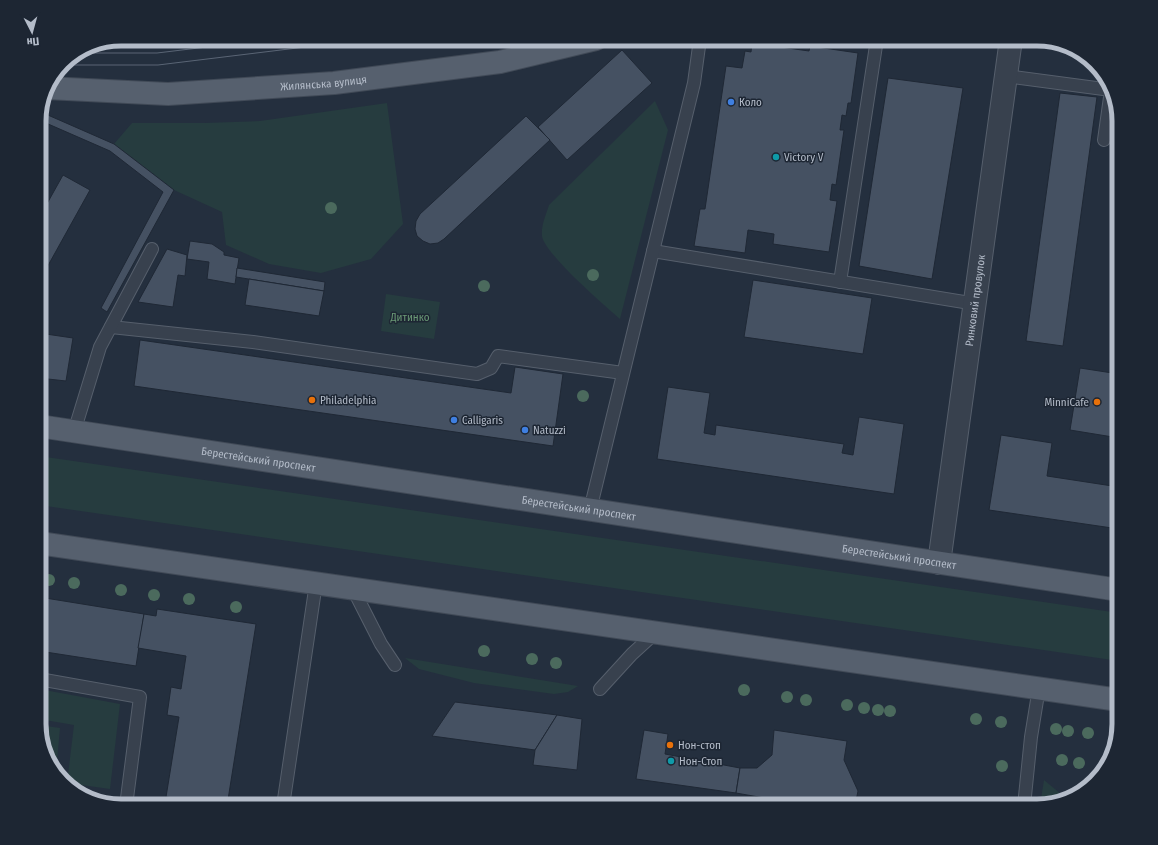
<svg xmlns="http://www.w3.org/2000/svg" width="1158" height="845" viewBox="0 0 1158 845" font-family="'Fira Sans Condensed',sans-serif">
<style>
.green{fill:#263c3f}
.building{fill:#455162;stroke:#1f2835}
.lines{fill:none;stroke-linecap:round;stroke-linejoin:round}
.lane-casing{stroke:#565f6c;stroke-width:14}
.street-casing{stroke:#565f6c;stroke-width:24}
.primary-casing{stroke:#414a57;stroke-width:24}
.lane{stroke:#38414e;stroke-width:12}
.street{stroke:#38414e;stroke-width:22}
.primary{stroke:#56606e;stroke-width:22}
.tram{stroke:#5a6575;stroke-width:1}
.tree{fill:#4b6a5d}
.shop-dot{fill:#3f7fe0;stroke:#1d2633;stroke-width:1.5}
.culture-dot{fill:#0f9aa8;stroke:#1d2633;stroke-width:1.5}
.food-dot{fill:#e8710a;stroke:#1d2633;stroke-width:1.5}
.labels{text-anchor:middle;stroke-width:3;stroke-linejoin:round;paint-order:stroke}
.street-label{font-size:11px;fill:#b4bcc9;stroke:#1d2633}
.poi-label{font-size:11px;fill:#b4bcc9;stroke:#1d2633;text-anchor:start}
.park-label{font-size:11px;fill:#6b9a76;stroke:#1d2633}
.rim{fill:none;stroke:#b4bcc9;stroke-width:5}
</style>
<rect width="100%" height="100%" fill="#242f3e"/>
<g class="green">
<path d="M655 101 668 130 620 319C604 305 544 253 542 236 541 225 546 215 549 205Z"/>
<path d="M387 103 403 224 371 259 321 273 269 264 226 245 222 212 174 190 114 144 132 123H205L260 121Z"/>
<path d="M386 294 440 302 434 339 381 331Z"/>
<path d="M39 456 1119 613V661L39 505Z"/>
<path d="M405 658 578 686 568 692 554 694 474 683 419 669Z"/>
<path d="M39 689 120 704 110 789 67 783 74 725 39 719Z"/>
<path d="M39 725 60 728 56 772 50 765Z"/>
<path d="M1044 780 1067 799 1040 805Z"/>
</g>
<g class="building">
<path d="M752 43 809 51 810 46 858 53 851 103H848L846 116 842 115 840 130H844L836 185 832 184 830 200 837 201 829 252 773 244 774 234 748 230 745 253 694 246 700 209H705L726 66 742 68 745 51 751 52Z"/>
<path d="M622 50 652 83 567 160 538 127Z"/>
<path d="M888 78 963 88 932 279 859 266Z"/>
<path d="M1060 93 1097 97 1063 346 1026 341Z"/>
<path d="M41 112 114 144 174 190 107 312 101 308 163 192 110 151 39 120Z"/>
<path d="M526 116 550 140 444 239 438 243 430 244 423 241 417 236 415 229 416 221 420 214Z"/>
<path d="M63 175 90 190 40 280 39 218Z"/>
<path d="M190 241 212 244 224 252V255L239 258 235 284 207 279 209 262 187 259Z"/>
<path d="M167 249 187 255 185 276 178 275 173 307 138 302Z"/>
<path d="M237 268 325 282 324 291 236 277Z"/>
<path d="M249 279 324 291 319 316 245 305Z"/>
<path d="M753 280 872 298 863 354 744 337Z"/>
<path d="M39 333 73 338 66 381 39 378Z"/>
<path d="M140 340 511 393 515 367 563 374 553 446 134 386Z"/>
<path d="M1080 368 1119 374V438L1070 430Z"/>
<path d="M668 387 710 393 704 433 715 435 716 425 844 444 842 453 853 455 859 417 904 424 894 494 657 459Z"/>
<path d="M1001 435 1052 443 1047 476 1119 487V529L989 510Z"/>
<path d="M39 597 144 614 136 666 39 651Z"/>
<path d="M157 609 256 624 227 806 214 804V806H182L183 799 166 797 179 717 167 715 171 687 181 689 186 656 138 648 144 614 156 616Z"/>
<path d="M455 702 519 710 557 715 535 750 432 736Z"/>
<path d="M557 715 582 719 577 770 533 765 535 750Z"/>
<path d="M644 730 668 734 665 754 740 768 736 793 636 779Z"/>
<path d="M774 730 847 741 844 760 858 791 855 806H810L736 793 740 768H757L772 755Z"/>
</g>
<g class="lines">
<defs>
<g id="lane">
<path d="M1006 76 1111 90 1104 140"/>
<path d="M653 251 976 304"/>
<path d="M840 282 877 39"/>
<path d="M111 327 253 342 477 374 491 368 498 356 623 373"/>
<path d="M74 432 100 347 152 249"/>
<path d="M590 510 694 83 700 39"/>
<path d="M353 589 381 644 395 665"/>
<path d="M39 679 140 697 126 806"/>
<path d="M600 689 632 654 655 633"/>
<path d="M283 806 316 583"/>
<path d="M1024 806 1031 737 1039 688"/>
</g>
<g id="street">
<path id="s1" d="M939 563 1011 39"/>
</g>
<g id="primary">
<path id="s2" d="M47 88 168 94 334 83 500 62 596 39"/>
<path id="s3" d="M39 426 1119 590"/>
<path d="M39 543 1119 700"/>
</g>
</defs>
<use href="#lane" class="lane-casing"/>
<use href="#street" class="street-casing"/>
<use href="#primary" class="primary-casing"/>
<use href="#lane" class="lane"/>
<use href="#street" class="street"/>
<use href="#primary" class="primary"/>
<g class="tram">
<path d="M77 53H157L273 39"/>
<path d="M63 65H158L371 39"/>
</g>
</g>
<g class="tree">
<circle cx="331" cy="208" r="6"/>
<circle cx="593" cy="275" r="6"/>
<circle cx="484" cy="286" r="6"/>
<circle cx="583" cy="396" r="6"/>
<circle cx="49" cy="580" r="6"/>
<circle cx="74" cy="583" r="6"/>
<circle cx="121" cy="590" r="6"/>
<circle cx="154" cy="595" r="6"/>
<circle cx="189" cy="599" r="6"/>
<circle cx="236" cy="607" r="6"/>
<circle cx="484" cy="651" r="6"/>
<circle cx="532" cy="659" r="6"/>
<circle cx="556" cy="663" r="6"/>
<circle cx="744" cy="690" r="6"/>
<circle cx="787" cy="697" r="6"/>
<circle cx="806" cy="700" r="6"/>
<circle cx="847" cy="705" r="6"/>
<circle cx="864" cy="708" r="6"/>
<circle cx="878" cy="710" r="6"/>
<circle cx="890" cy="711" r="6"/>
<circle cx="976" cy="719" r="6"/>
<circle cx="1001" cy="722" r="6"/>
<circle cx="1056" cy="729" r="6"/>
<circle cx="1068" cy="731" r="6"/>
<circle cx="1088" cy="733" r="6"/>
<circle cx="1062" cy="760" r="6"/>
<circle cx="1079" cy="763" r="6"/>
<circle cx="1002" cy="766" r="6"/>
</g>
<g class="shop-dot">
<circle cx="731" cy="102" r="4"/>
<circle cx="454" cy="420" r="4"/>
<circle cx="525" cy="430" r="4"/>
</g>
<g class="culture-dot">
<circle cx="776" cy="157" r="4"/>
<circle cx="671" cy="761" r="4"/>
</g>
<g class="food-dot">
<circle cx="312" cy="400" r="4"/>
<circle cx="1097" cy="402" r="4"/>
<circle cx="670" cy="745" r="4"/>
</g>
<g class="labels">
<g class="street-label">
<text dy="4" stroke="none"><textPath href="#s2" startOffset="277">Жилянська вулиця</textPath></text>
<text dy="4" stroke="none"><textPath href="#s1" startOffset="265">Ринковий провулок</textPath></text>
<text dy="4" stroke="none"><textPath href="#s3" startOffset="222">Берестейський проспект</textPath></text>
<text dy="4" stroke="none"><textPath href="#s3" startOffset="546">Берестейський проспект</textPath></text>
<text dy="4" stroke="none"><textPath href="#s3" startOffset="870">Берестейський проспект</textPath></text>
</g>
<g class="poi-label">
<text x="739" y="106">Коло</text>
<text x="784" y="161">Victory V</text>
<text x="320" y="404">Philadelphia</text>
<text x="1089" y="406" text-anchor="end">MinniCafe</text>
<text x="462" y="424">Calligaris</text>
<text x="533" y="434">Natuzzi</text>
<text x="678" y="749">Нон-стоп</text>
<text x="679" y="765">Нон-Стоп</text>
</g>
<g class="park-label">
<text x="410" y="321">Дитинко</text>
</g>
</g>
<path d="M0 0H1158V845H0ZM121 46H1037A75 75 0 0 1 1112 121V724A75 75 0 0 1 1037 799H121A75 75 0 0 1 46 724V121A75 75 0 0 1 121 46Z" fill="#1d2633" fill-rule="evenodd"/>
<path class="rim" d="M121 46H1037A75 75 0 0 1 1112 121V724A75 75 0 0 1 1037 799H121A75 75 0 0 1 46 724V121A75 75 0 0 1 121 46Z"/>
<g transform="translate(32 32) rotate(174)" stroke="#1d2633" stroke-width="3" paint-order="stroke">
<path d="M0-3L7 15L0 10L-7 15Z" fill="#b4bcc9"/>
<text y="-6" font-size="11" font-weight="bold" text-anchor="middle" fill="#b4bcc9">Пн</text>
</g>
</svg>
